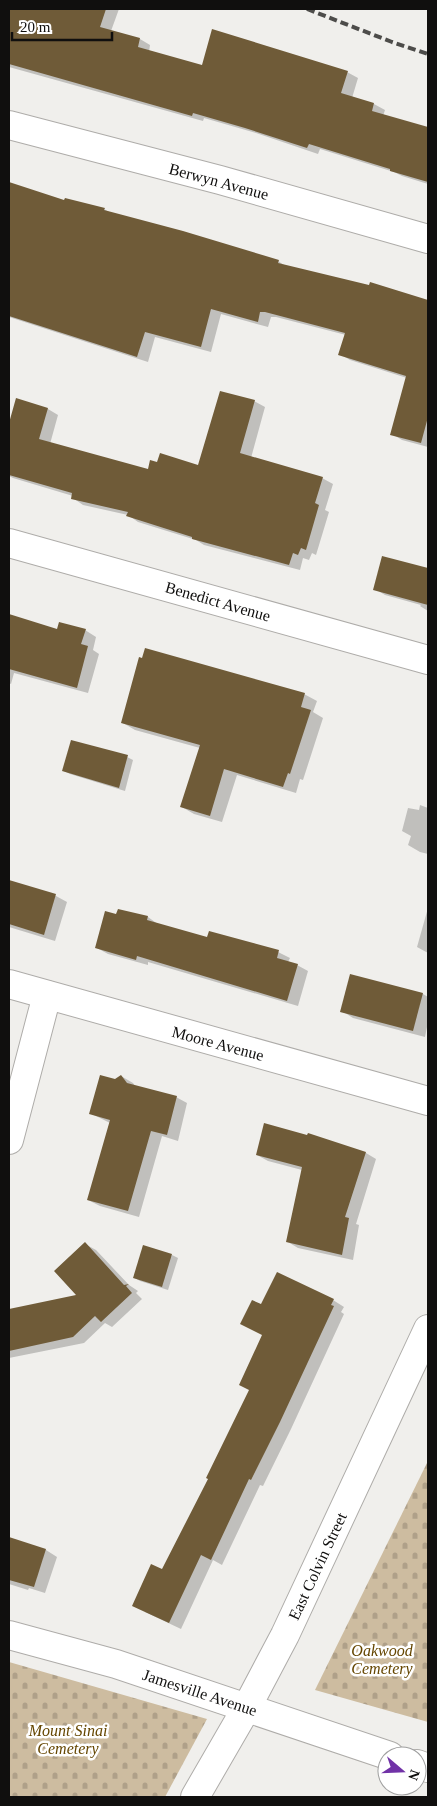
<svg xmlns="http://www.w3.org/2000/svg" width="437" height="1806" viewBox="0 0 437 1806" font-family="Georgia,serif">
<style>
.cemetery{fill:url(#cemetery-stones)}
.shadow{fill:#0003}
.building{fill:#6f5b38}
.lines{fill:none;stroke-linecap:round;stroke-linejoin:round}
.minor-casing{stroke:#aeaca9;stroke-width:30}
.minor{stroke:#fff;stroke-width:28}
.rail{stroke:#4d4c4a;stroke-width:4;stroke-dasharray:8 4;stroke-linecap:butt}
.labels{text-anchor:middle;stroke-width:5;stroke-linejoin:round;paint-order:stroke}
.street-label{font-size:16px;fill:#100f0e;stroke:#fff}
.park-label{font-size:16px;font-style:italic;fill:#654600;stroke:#fff}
</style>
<defs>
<pattern id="cemetery-stones" width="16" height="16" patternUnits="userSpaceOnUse" patternTransform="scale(1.25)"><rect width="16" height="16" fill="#cdbca0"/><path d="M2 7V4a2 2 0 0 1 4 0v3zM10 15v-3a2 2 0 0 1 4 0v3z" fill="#afa089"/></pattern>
</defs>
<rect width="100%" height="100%" fill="#f0efec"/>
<g class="cemetery">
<path d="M428 1461V1722L315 1690Z"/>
<path d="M9 1662 207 1719 165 1797H9Z"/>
</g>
<g class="shadow">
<path d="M9 9H119L111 31 140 39 150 45 149 52 203 67 347 72 358 78 352 98 374 104 385 110 383 116 428 129V184L402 176 394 172 320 149 318 154 256 133 204 118 203 121 9 67Z"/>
<path d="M9 184 65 202 104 209 112 214 278 261 287 267 370 287V284L428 301V447L402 440 392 434 407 378 350 360 340 354 346 335 276 317H271L268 327 221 314 211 352 155 337 148 362 9 317V274L16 250 9 248Z"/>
<path d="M17 400 48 409 58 415 50 444 148 470 199 467 254 401 265 407 251 458 322 478 333 484 325 510 329 512 316 555 312 553 309 560 303 558 300 570 204 545 196 540 138 522 128 515 83 505 73 498V496L13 478 9 476V427Z"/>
<path d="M383 558 428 570V611L420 606 421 605 385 595 375 589Z"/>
<path d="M9 615 58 630H85L96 637 93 650 99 654 88 693 14 673 11 684 9 683Z"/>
<path d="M304 694 317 701 313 712 323 718 303 780 300 779 296 793 237 775 222 822 194 814 182 807 200 748 135 730 123 723Z"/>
<path d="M127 757 133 760 125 791 70 774 64 771Z"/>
<path d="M420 805 428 808V854L420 852 408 845 411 836 402 831 408 808 419 810Z"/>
<path d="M9 881 56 896 67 902 55 941 9 927Z"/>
<path d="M428 908V953L417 947Z"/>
<path d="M119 910 148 917 159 925 208 938 278 952 290 958 288 962 297 965 308 971 298 1006 148 962V965L108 954 97 948 117 916Z"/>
<path d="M423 994 428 997V1022L425 1037 353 1018 342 1011Z"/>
<path d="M121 1076 133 1083 135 1086 176 1097 187 1103 178 1141 162 1136 139 1217 100 1206 88 1200 110 1123 90 1113 115 1080Z"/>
<path d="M309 1135 366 1153 376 1159 356 1224 359 1225 353 1260 298 1248 288 1242 302 1170 268 1161 257 1155Z"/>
<path d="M85 1244 96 1250 129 1285 138 1291 136 1293 142 1299 112 1327 105 1323 84 1343 9 1358V1311L78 1296Z"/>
<path d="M172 1255 178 1258 168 1290 140 1281 135 1278Z"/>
<path d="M333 1300 344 1307 341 1312 344 1314 291 1429 263 1486 260 1485 222 1565 213 1560 181 1629 145 1612 162 1571 210 1479 250 1390 264 1335 262 1306Z"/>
<path d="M9 1538 46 1550 57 1557 45 1593 29 1588 28 1590 9 1584Z"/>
</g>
<g class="building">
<path d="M9 9H106L100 27 140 38 138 47 202 65 212 29 348 71 341 93 374 103 372 111 428 127V182L390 171V169L309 144 307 148 245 128 193 113 192 116 9 64Z"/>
<path d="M9 182 64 200 65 198 105 208 104 210 183 231 279 260 278 263 369 285 370 282 428 300V417L421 443 390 435 406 376 338 355 345 333 265 312H260L258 322 211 309 201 347 145 332 137 357 9 316Z"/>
<path d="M220 391 255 400 240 453 323 477 315 503 319 505 306 550 301 548 298 555 293 553 289 565 192 539V537L126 516 128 512 71 499 72 493 9 475V423L16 398 48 408 39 439 148 469 150 460 157 462 160 453 198 465Z"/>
<path d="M382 556 428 568V605L373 590Z"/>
<path d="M9 614 57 629 59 622 86 629 81 644 88 646 77 688 9 669Z"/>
<path d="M145 648 305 693 301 707 311 710 290 774 288 773 283 787 224 769 210 816 180 807 200 745 121 723 139 657 142 658Z"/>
<path d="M71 740 128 755 119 788 62 771Z"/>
<path d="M9 880 56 894 44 935 9 924Z"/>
<path d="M118 909 148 916 147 920 207 937 209 931 279 950 277 958 298 964 287 1001 137 956 136 960 95 948 105 911 116 914Z"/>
<path d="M350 974 423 993 413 1031 340 1012Z"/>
<path d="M100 1075 115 1079 121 1075 127 1083 177 1096 167 1135 151 1131 128 1211 87 1200 110 1120 89 1114Z"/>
<path d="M264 1123 307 1135 308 1133 366 1152 345 1217 349 1218 342 1255 286 1242 302 1167 256 1155Z"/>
<path d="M85 1242 124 1285 129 1284 126 1286 132 1293 101 1322 95 1316 73 1337 9 1351V1309L76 1295 54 1271Z"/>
<path d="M143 1245 172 1254 162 1287 133 1278Z"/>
<path d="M277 1272 334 1299 331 1305 334 1306 280 1422 251 1480 249 1479 211 1560 201 1555 169 1623 132 1606 151 1564 162 1569 208 1479 206 1478 249 1390 239 1385 262 1335 240 1324 252 1300 261 1304Z"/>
<path d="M9 1537 46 1549 34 1587 9 1580Z"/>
</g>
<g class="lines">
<defs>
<g id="minor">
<path d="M9 125 220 180 428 239"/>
<path d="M9 543 428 660"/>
<path d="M9 984 428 1101"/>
<path d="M9 1140 47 995"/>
<path d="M9 1635 116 1664 390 1756"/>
<path d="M417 1764 428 1768"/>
<path d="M195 1797 247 1707 285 1635 428 1329"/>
</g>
</defs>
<use href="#minor" class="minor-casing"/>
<use href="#minor" class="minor"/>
<path class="rail" d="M307 9 392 42 428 54"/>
</g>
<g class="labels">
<g class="street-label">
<text transform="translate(219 181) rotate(15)" y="6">Berwyn Avenue</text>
<text transform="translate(218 601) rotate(16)" y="6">Benedict Avenue</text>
<text transform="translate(218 1043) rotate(15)" y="6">Moore Avenue</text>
<text transform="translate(317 1566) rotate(-65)" y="6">East Colvin Street</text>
<text transform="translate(200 1692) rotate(18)" y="6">Jamesville Avenue</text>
</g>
<g class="park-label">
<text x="382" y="1656">Oakwood<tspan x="382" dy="18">Cemetery</tspan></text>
<text x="68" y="1736">Mount Sinai<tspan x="68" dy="18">Cemetery</tspan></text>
</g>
</g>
<rect width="437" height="1806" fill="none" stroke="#100f0e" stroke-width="20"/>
<g transform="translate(402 1771) rotate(109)"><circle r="24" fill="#ffffff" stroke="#9f9f9f"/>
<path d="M0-4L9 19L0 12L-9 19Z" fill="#7132a7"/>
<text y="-8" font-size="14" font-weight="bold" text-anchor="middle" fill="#100f0e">N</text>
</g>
<path d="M12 32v8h100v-8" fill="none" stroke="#100f0e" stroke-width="2.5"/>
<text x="20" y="32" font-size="15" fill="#100f0e" stroke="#ffffff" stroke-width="4" paint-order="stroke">20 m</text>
</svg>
